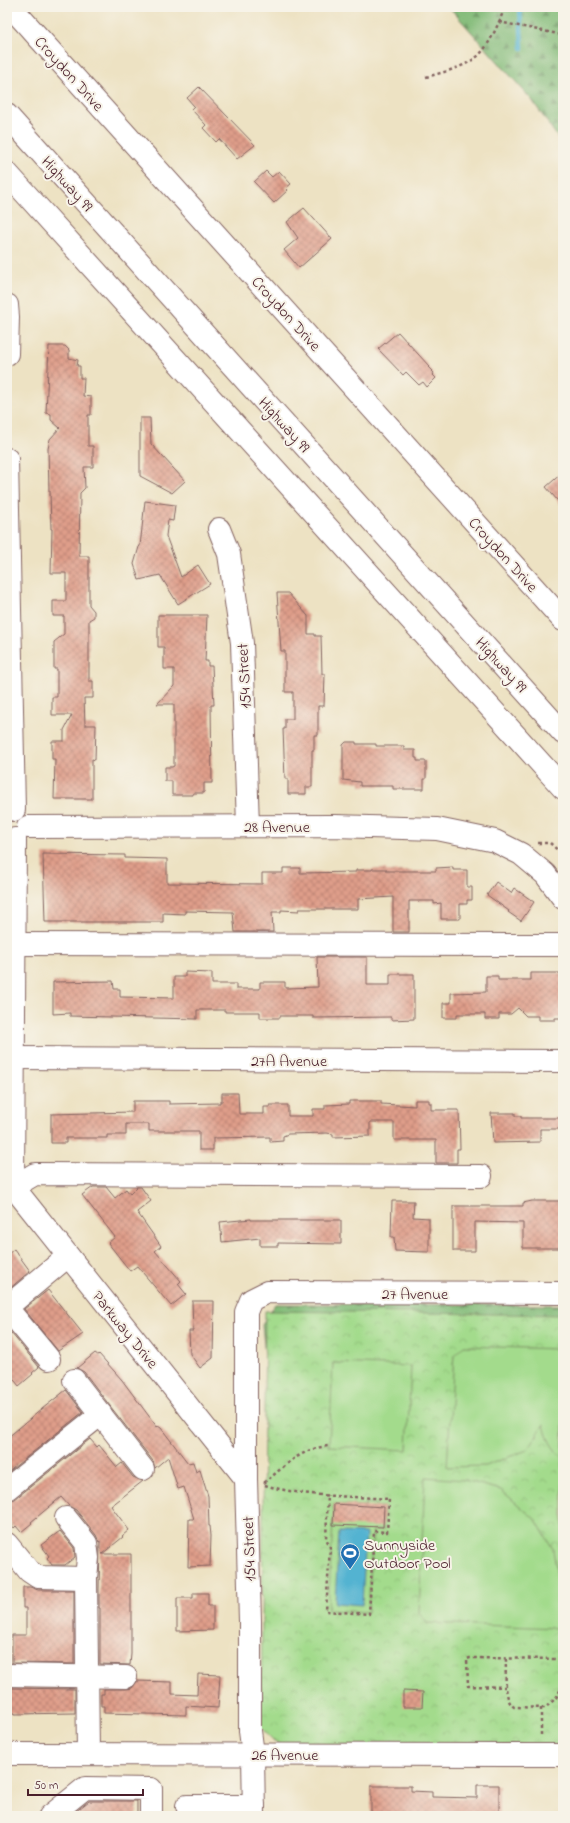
<svg xmlns="http://www.w3.org/2000/svg" width="570" height="1823" viewBox="0 0 570 1823" font-family="'Indie Flower',sans-serif">
<style>
.forest{fill:url(#forest-firs);stroke:#666d52}
.park{fill:url(#park-crowns);stroke:#767d5c}
.garden{fill:#a3db8c;stroke:#767d5c}
.water{fill:#52b3d1;stroke:#4e697e}
.lines{fill:none;stroke-linecap:round;stroke-linejoin:round}
.stream{stroke:#52b3d1;stroke-width:4.5}
.building{fill:url(#building-cross-hatch)}
.minor-casing{stroke:#836360;stroke-width:24}
.highway-casing{stroke:#836360;stroke-width:24}
.path{stroke:#836360;stroke-width:2.5;stroke-dasharray:3 3;stroke-linecap:butt}
.minor{stroke:#fff;stroke-width:22}
.highway{stroke:#fff;stroke-width:22}
.labels{text-anchor:middle;stroke-width:4;stroke-linejoin:round;paint-order:stroke}
.street-label{font-size:16px;fill:#4a1f2b;stroke:#f7f3e8}
.poi-label{font-size:16px;fill:#4a1f2b;stroke:#f7f3e8;text-anchor:start}
</style>
<defs>
<pattern id="forest-firs" width="22" height="20" patternUnits="userSpaceOnUse"><rect width="22" height="20" fill="#82bb78"/><path d="M5 1l3.5 6h-7zM16 11l3.5 6h-7z" fill="#6c9763"/></pattern>
<pattern id="park-crowns" width="20" height="18" patternUnits="userSpaceOnUse"><rect width="20" height="18" fill="#a3db8c"/><path d="M2 6a3 3 0 1 1 6 0M12 15a3 3 0 1 1 6 0" fill="none" stroke="#8ebc79"/></pattern>
<pattern id="building-cross-hatch" width="8" height="8" patternUnits="userSpaceOnUse"><rect width="8" height="8" fill="#df9e8a"/><path d="M0 0l8 8M0 8l8-8" fill="none" stroke="#b78071"/></pattern>
</defs>
<rect width="100%" height="100%" fill="#f7f3e8"/>
<filter id="ink" filterUnits="userSpaceOnUse"><feTurbulence type="fractalNoise" baseFrequency=".025" numOctaves="2"/><feDisplacementMap in="SourceGraphic" scale="8" xChannelSelector="R" yChannelSelector="G"/><feConvolveMatrix kernelMatrix="1 2 1 2 8 2 1 2 1" color-interpolation-filters="sRGB"/></filter>
<filter id="wash" filterUnits="userSpaceOnUse"><feTurbulence type="fractalNoise" baseFrequency=".012" numOctaves="4" result="noise"/><feDisplacementMap in="SourceGraphic" scale="16" xChannelSelector="R" yChannelSelector="G"/><feGaussianBlur stdDeviation="0.9" result="paint"/><feColorMatrix in="noise" values="0 0 0 0 0 0 0 0 0 0 0 0 0 0 0 0 0 1.4 0 .05"/><feComposite in="paint" operator="in"/></filter>
<g filter="url(#wash)">
<rect width="100%" height="100%" fill="#ede2c3"/>
<g class="forest">
<path d="M449 7H563V145L532 100Z"/>
<path d="M275 1304 563 1305V1327L273 1444 262 1324Z"/>
</g>
<path class="park" d="M265 1311 563 1315V1745L280 1747 261 1728Z"/>
<g class="garden">
<path d="M464 1346 558 1349V1352L563 1353V1457C552 1450 546 1436 544 1424L527 1450 485 1466 447 1467 454 1355Z"/>
<path d="M333 1363 411 1366 407 1450 329 1446Z"/>
<path d="M425 1477 464 1480 501 1490 536 1520 553 1549 558 1582 563 1551V1614L558 1613 557 1628 427 1623 419 1613Z"/>
<path d="M366 1503 376 1504V1507H384L383 1530H373L368 1612 328 1610 334 1504 365 1506Z"/>
</g>
<path class="water" d="M339 1532 366 1533 362 1605 335 1603Z"/>
<g class="lines">
<path class="stream" d="M520 7 522 48"/>
</g>
<g id="blocks">
<g class="building">
<path d="M199 87 255 145 237 159 219 139 216 142 203 128 206 125 191 109 194 106 187 98Z"/>
<path d="M266 171 272 177 279 171 291 184 286 188 288 190 274 203 254 182Z"/>
<path d="M304 208 332 239 299 268 284 250 298 238 287 222Z"/>
<path d="M398 332 429 366 428 367 434 373 432 374 436 378 427 387 423 382 419 385 406 372 403 375 378 349Z"/>
<path d="M49 346H65L69 350V358L78 360 77 366H80V378H84L83 396 91 397V415H88V446H93V467H84L85 488 80 493 79 556H89V605L94 611V617L89 620V681H93V698H84L85 725H96L95 760 92 759V799H54L55 759H52V741H64V730L72 715H52V697H57V669H54V642L64 634V616H53V601H66V573H51L52 529H51L50 491H49L48 449 50 439 60 428 51 420V414L46 413Z"/>
<path d="M140 418H150L151 444 185 481 172 493 140 476Z"/>
<path d="M563 472V507L546 487Z"/>
<path d="M145 501 175 505 173 521 168 520 166 536 181 577 198 565 210 584 178 604 160 575 139 580 134 564 139 547 140 546Z"/>
<path d="M277 593H288L308 616V634H315V636H321L322 674H325L324 706H318V735H314V750H312V787H306V794H288V779H285L283 729H285V719H293V692H285V651H281Z"/>
<path d="M158 615H207L205 661H208V666H212L214 705H211L212 783H204V793H193V795H172V781H165V767H172L174 766V704H157L174 686V669H164V647H158Z"/>
<path d="M346 742H356V744H376V746H404V750H415V758H417V761H426V779H424V789H393V786H360V782L343 780V745Z"/>
<path d="M43 854 125 855V858L167 859V883L262 884V873H283V868H300V873L356 872V870H372V869H386V871H436V868L453 867V870H467V887H472V900H467V904H460V919H441V903L434 904V901H409V932H393V897L358 899V909H299V911L281 910V912H272L273 932H235L233 912 185 911V914L163 913V922H45Z"/>
<path d="M496 882 511 893 514 888 534 902 521 921 508 912 509 911 487 895Z"/>
<path d="M317 957H367V985H390V974H414V1019L391 1020V1017L313 1018V1016H280V1018H260V1012H225V1010H197V1019L70 1016V1013L53 1014V982L113 981 114 989H120V997L174 998V977H185V972L212 973V984H236V989H260V982H285V988L318 987Z"/>
<path d="M531 973H563V1018H555V1020H538V1016H526L518 1008 511 1014H499V1019H485V1014H457V1018H443V1003H451V993L486 992V976H498V980H531Z"/>
<path d="M222 1093H238L239 1114H264V1107H270V1105H288V1116H313V1109H325V1105L349 1104V1101H381V1104L415 1106V1100H429V1103H431V1110H459L460 1149H457V1163H436V1140H394V1122H370V1136L333 1137V1134L327 1133 288 1134 283 1136V1141L270 1142V1137L213 1138V1150H199V1131H149V1124H126V1135H107V1138H66V1143H51V1114L133 1112V1101H169V1104L220 1103V1101H222Z"/>
<path d="M491 1113H515V1116H521V1118H563V1129H540V1142L493 1143Z"/>
<path d="M93 1187H106L115 1198 126 1189 130 1194 137 1187H141L151 1201 137 1212 161 1246 155 1251 181 1281 178 1284 186 1294 171 1306 137 1266 130 1271 108 1243 115 1237 82 1195Z"/>
<path d="M392 1201H414L413 1217 429 1218V1252L395 1251 394 1237H391Z"/>
<path d="M532 1201H563V1248H523V1223L475 1222V1251H453V1206H523V1203Z"/>
<path d="M251 1219V1220H341V1244L278 1243V1246H260V1238L222 1242 220 1222Z"/>
<path d="M14 1249 30 1271 7 1291V1255Z"/>
<path d="M48 1290 83 1334 58 1351 24 1309Z"/>
<path d="M192 1301H214L213 1358 200 1368 190 1354 189 1331H193Z"/>
<path d="M7 1328 39 1367 32 1373 33 1374 19 1386 7 1371Z"/>
<path d="M95 1353 98 1355 99 1354 122 1380 157 1427 158 1426 161 1428 188 1463 193 1462 196 1472 200 1470 208 1496 209 1526H210L211 1536 210 1566 188 1567 189 1519H194L184 1487 178 1489 168 1457 155 1468 153 1461 110 1406 84 1372 77 1368Z"/>
<path d="M66 1390 83 1412 7 1473V1438L42 1409Z"/>
<path d="M90 1439 97 1447 99 1445 117 1467 122 1463 133 1477 143 1481 111 1506 129 1530 122 1536 123 1537 102 1554H131V1654L130 1665 100 1664V1608H99V1590L100 1541 99 1542 96 1535 76 1510 69 1506 61 1497 31 1522 32 1523 21 1532 16 1526 14 1528 7 1519V1501L15 1499Z"/>
<path d="M334 1504 384 1507 383 1527 333 1525Z"/>
<path d="M60 1531 74 1548 75 1557 65 1565H52L47 1558 49 1556 41 1545Z"/>
<path d="M23 1587H30L38 1590H74V1664L12 1663V1635H26V1608H23Z"/>
<path d="M193 1593H208V1606H213V1630L177 1631V1598H193Z"/>
<path d="M198 1674 220 1675 218 1708 186 1706V1715L104 1713V1706H101V1694H104V1689H126L132 1688 137 1681 172 1682V1694L197 1695Z"/>
<path d="M7 1688 75 1689V1713L15 1714V1713H7Z"/>
<path d="M403 1691 423 1692 422 1707H403Z"/>
<path d="M477 1785H499V1816H371V1786H411V1791L432 1792V1797L477 1798Z"/>
<path d="M89 1801H137V1816H70Z"/>
</g>
</g>
</g>
<g filter="url(#ink)">
<use href="#blocks" fill-opacity="0" stroke="#836360" stroke-width="1"/>
<g class="lines">
<defs>
<g id="minor">
<path d="M11 7 563 620"/>
<path d="M7 305 8 317 7 354"/>
<path d="M7 459 14 810"/>
<path d="M219 529 229 554 242 643 248 826"/>
<path d="M28 827 335 826 437 829 495 841 521 854 545 874 563 898"/>
<path d="M7 944 563 945"/>
<path d="M14 1058 563 1061"/>
<path d="M7 1179 246 1479"/>
<path d="M13 1187 35 1174 481 1176"/>
<path d="M13 1187 15 839"/>
<path d="M7 1307 68 1256"/>
<path d="M7 1308 49 1359"/>
<path d="M74 1380 143 1469"/>
<path d="M7 1489 101 1414"/>
<path d="M66 1518 86 1543 88 1558 86 1578 88 1753"/>
<path d="M7 1544 29 1571 38 1577 86 1578"/>
<path d="M7 1675 126 1677"/>
<path d="M7 1754 563 1755"/>
<path d="M187 1806H254"/>
<path d="M50 1816 85 1788 151 1789V1816"/>
<path d="M254 1816 253 1754 250 1731V1621L246 1479V1312L251 1300 267 1292 563 1293"/>
</g>
<g id="highway">
<path d="M7 115 563 733"/>
<path d="M7 173 563 788"/>
</g>
</defs>
<use href="#minor" class="minor-casing"/>
<use href="#highway" class="highway-casing"/>
<g class="path">
<path d="M499 22 563 35"/>
<path d="M426 77C444 72 467 67 480 54 492 41 499 22 505 7"/>
<path d="M538 843H550L563 855"/>
<path d="M264 1483C285 1466 301 1448 329 1446"/>
<path d="M265 1485C302 1497 350 1496 389 1499L387 1532 374 1531 369 1614 326 1611 330 1547 326 1538 328 1495"/>
<path d="M506 1659C506 1671 503 1700 514 1707L545 1708 556 1698 563 1685"/>
<path d="M506 1687 468 1686 467 1659 470 1658 563 1659"/>
<path d="M541 1708V1737"/>
</g>
<use href="#minor" class="minor"/>
<use href="#highway" class="highway"/>
</g>
</g>
<defs>
<symbol id="stadium-pin" viewBox="-11 -11 22 30"><path d="M0 17L-7.5 6A9.5 9.5 0 1 1 7.5 6Z" fill="#1f6fb2" stroke="#f7f3e8"/><path d="M0-5a6.5 5 0 1 0 0 10a6.5 5 0 1 0 0-10ZM-3.5-1.8h7v3.6h-7Z" fill="#fff"/></symbol>
</defs>
<g fill-rule="evenodd">
<use href="#stadium-pin" x="339" y="1542" width="22" height="30"/>
</g>
<g class="labels">
<g class="street-label">
<text transform="translate(70 73) rotate(48)" y="6">Croydon Drive</text>
<text transform="translate(68 183) rotate(48)" y="6">Highway 99</text>
<text transform="translate(287 313) rotate(48)" y="6">Croydon Drive</text>
<text transform="translate(285 424) rotate(48)" y="6">Highway 99</text>
<text transform="translate(504 554) rotate(48)" y="6">Croydon Drive</text>
<text transform="translate(502 664) rotate(48)" y="6">Highway 99</text>
<text transform="translate(243 676) rotate(-93)" y="6">154 Street</text>
<text x="277" y="832">28 Avenue</text>
<text x="289" y="1066">27A Avenue</text>
<text x="415" y="1299">27 Avenue</text>
<text transform="translate(126 1329) rotate(51)" y="6">Parkway Drive</text>
<text transform="translate(248 1549) rotate(-92)" y="6">154 Street</text>
<text x="285" y="1760">26 Avenue</text>
</g>
<g class="poi-label">
<text x="364" y="1550">Sunnyside<tspan x="364" dy="18">Outdoor Pool</tspan></text>
</g>
</g>
<rect width="570" height="1823" fill="none" stroke="#f7f3e8" stroke-width="24"/>
<path d="M28 1789v6h115v-6" fill="none" stroke="#4a1f2b" stroke-width="2"/>
<text x="34" y="1789" font-size="12" fill="#4a1f2b" stroke="#f7f3e8" stroke-width="3" paint-order="stroke">50 m</text>
</svg>
